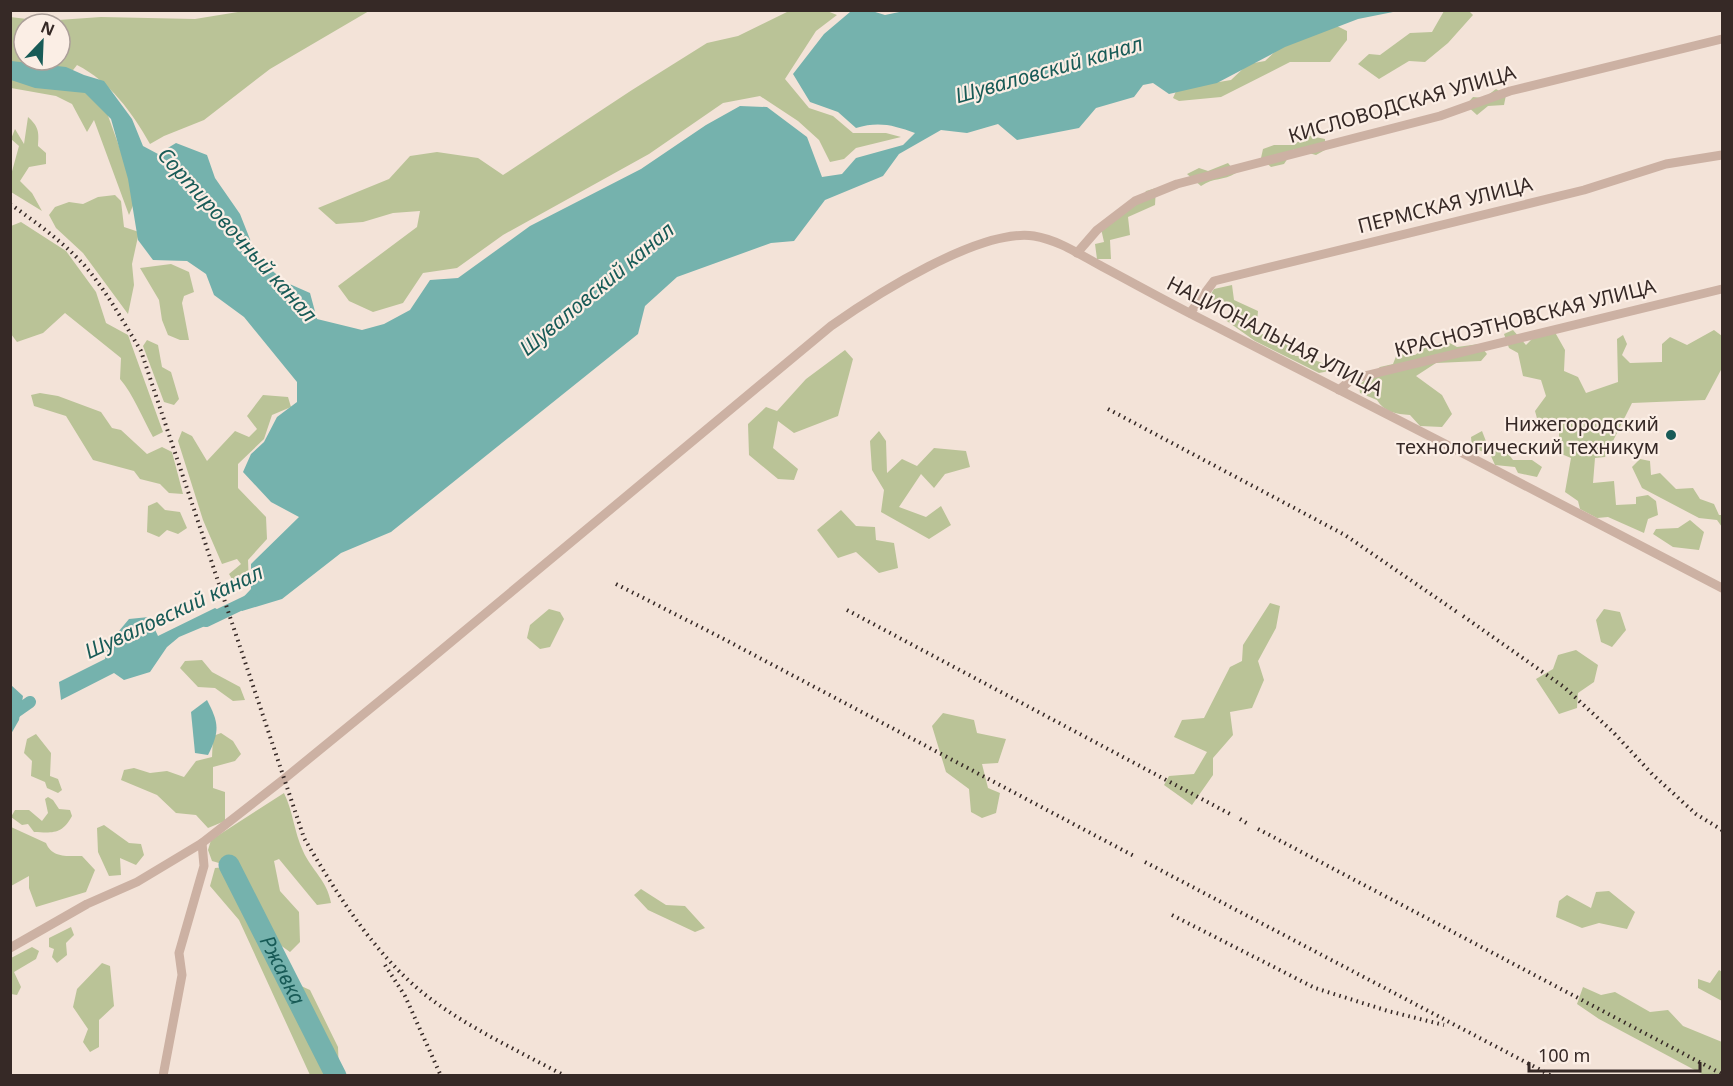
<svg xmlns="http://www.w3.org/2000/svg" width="1733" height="1086" viewBox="0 0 1733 1086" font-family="'Noto Sans',sans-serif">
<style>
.green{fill:#bac397;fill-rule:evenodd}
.water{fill:#75b2ad}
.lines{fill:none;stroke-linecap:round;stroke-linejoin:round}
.canal{stroke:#75b2ad;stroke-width:12}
.river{stroke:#75b2ad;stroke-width:21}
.street{stroke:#ccb1a3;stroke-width:9}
.rail{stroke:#362926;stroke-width:4;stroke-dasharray:1.5 4.5;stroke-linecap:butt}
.poi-dot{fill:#185b57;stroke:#fbeee5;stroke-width:2}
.labels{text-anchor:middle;stroke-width:4.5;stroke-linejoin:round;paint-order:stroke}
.street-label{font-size:20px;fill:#362926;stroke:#fbeee5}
.poi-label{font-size:20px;fill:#362926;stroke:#fbeee5;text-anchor:end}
.water-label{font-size:21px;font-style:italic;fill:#185b57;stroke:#fbeee5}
</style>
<rect width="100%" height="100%" fill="#f3e3d8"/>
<g class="green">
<path d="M244 11H369L270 69 204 120 164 136 150 144C132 112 110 82 77 65L70 74 102 99 137 196 129 215 94 120 87 132 72 104 56 96 11 88 10 17 44 21 101 17 195 19ZM24 24H60V60H24Z"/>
<path d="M789 11H827L837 15 816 31 785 79 809 108 833 116 853 133H886L901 137 856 148 844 159 830 162 819 140 798 121 760 96 723 103 649 154 503 235 457 268 423 273 403 303 373 312 349 301 338 286 417 227 420 211 393 213 363 222 336 224 318 208 389 179 410 156 437 152 478 158 503 175 632 90 707 43 738 36Z"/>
<path d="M1444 11H1469L1473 15 1448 43 1425 62 1409 61 1379 79 1358 64 1369 54 1380 55 1410 33 1432 32Z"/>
<path d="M1337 26 1347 31V40L1330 62H1290L1221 97 1179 101 1173 98 1177 89 1231 80 1248 64 1265 61 1280 47Z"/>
<path d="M1496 89 1506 95 1504 105 1488 106 1477 115 1466 105 1473 97 1484 98Z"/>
<path d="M28 117C39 127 39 132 38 146L46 153V164L29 167 20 181 32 193 42 211 11 192V175L19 146 11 139 15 129 24 144Z"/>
<path d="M1306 135 1325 139V150L1316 155 1294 149 1284 164 1271 167 1261 158 1263 149 1274 145H1294Z"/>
<path d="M1228 163 1236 173C1223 181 1214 177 1201 186L1187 174 1199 168 1208 171Z"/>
<path d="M1156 188 1155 205 1128 217 1130 235 1110 240 1111 259H1097L1095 244 1104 242 1100 224 1139 202 1146 191Z"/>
<path d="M115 195 121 201 124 227 139 232 132 264 134 285 128 314 83 253 56 228 49 215 55 207 69 202 83 204 98 197Z"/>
<path d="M21 222 66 251 96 292 106 323 128 335 163 432 153 437C143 419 133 394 120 379L121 358 65 313 43 333 17 342 11 334V226Z"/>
<path d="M171 264 189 272 194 292 184 296 182 303 189 340H180L168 335 162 320 159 300 140 268Z"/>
<path d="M1232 285 1234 300 1258 311 1256 333C1272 336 1288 339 1295 356H1305L1327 365 1329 371 1319 373 1255 341 1224 319 1231 309 1223 300 1216 306 1206 302 1214 289Z"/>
<path d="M1552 327 1565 350 1564 371 1578 377 1586 393 1618 382 1617 339 1623 335 1627 344 1622 355 1630 363 1662 362V344L1670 337 1687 345 1714 330 1722 336V368L1705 400 1632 403 1605 457 1595 458 1593 483 1614 481 1616 505 1636 504V497L1648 495 1656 501 1658 515 1648 519 1644 533 1608 517 1597 518 1580 509 1578 501 1565 492 1571 458 1559 453V429L1538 422 1535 411 1546 396 1541 380 1523 376 1518 353 1509 348 1504 334 1513 330 1526 345 1542 329Z"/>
<path d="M147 340 158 345 162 367 171 372 179 399 174 405 164 402 143 346Z"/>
<path d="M1446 341 1457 347 1479 344 1487 354 1481 361 1436 363 1416 376 1442 395 1452 414 1442 427 1420 426 1410 415C1396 414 1384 412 1377 400L1360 393 1359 385 1380 367 1393 364 1397 354 1415 355 1429 345Z"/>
<path d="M845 350 853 359 838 416 794 433 778 421 773 448 798 469 794 480 778 479 749 455 748 424 766 407 777 411 806 379Z"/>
<path d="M40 393 58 396 101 412 112 428 121 430 147 454 162 447 172 452 183 494 169 493 160 484 140 479 134 471 93 460 66 416 34 406 31 395Z"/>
<path d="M263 395 288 397 291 407 272 415 264 439 238 464V488L266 517 267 539 248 560 249 586 238 589 229 574 241 564 237 559 222 564 203 520 178 441 182 431 192 436 207 461 235 431 249 437 257 429 247 416Z"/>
<path d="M879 431 886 441 887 473 902 459 917 466 934 448 966 451 970 467 945 474 934 488 921 474 899 507 926 517 941 506 951 525 929 539 881 512 884 490 872 470 870 441Z"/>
<path d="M1482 431 1489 449 1507 452 1513 460H1532L1542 467 1537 477 1518 473 1515 467 1495 465 1490 454 1472 448 1471 437Z"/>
<path d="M1640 459 1650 461 1651 475 1660 473 1676 489 1693 488 1700 499 1714 504 1719 515H1722V527L1717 520 1699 518 1642 488 1632 467Z"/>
<path d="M157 502 165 510 180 512 187 528 178 534 167 530 159 537 147 532 148 506Z"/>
<path d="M841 510 856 526 875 527 876 540 894 543 898 568 879 573 856 552 838 558 817 530Z"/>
<path d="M1690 520 1704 532 1699 550 1673 547 1653 534 1656 529 1678 528Z"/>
<path d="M1270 603 1280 606 1276 628 1258 661 1264 680 1252 708 1230 712 1233 735 1213 758V775L1192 805 1164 785 1169 776 1194 774 1207 752 1174 737 1182 720 1204 718 1230 667 1242 661 1243 645Z"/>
<path d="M549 609 560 612 564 619 550 647 540 649 527 638 530 625Z"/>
<path d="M1604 609 1620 612 1626 630 1612 647 1601 642 1596 620Z"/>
<path d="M1576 650 1598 665 1594 682 1578 693 1577 708 1559 714 1536 679 1553 669 1558 655Z"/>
<path d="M202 660 212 672 240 687 245 700 233 701 215 688 198 687 180 668 185 661Z"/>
<path d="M943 713 974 720 977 733 1006 739 998 763 982 764 988 788 1000 793 996 813 982 818 971 812 969 789 946 772 932 726Z"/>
<path d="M221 733 233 741 241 754 235 761 213 767V788L225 792V821L208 828 196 815 176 813 157 795 121 780 124 770 134 768 150 773 167 771 184 777 196 761 212 757 213 736Z"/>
<path d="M36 734 51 753 50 776 58 779 62 790 58 793 47 788 45 782 31 776 32 761 24 753 27 739Z"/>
<path d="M284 793C293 811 294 832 303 851 312 871 327 880 331 903L317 905 279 859 274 861 280 891 299 912 300 942 290 952 276 942 240 869 212 861 208 850 211 840Z"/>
<path d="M48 797 53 800 59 809 70 810 72 816C62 834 54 833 34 832L28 824 22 825 11 817 15 810H29L42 821 48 813 45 799Z"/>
<path d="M104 825 129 843 141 844 144 855 136 865 120 858 121 875 109 876 98 852 97 828Z"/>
<path d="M11 827 46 843C52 858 67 856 82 856L95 870 86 892 36 907 29 888V876L11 886Z"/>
<path d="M226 867 239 874 290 981 310 990 338 1047 339 1075H310L239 920 210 886 215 868Z"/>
<path d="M641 889 666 905 685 906 705 928 695 932 648 910 634 895Z"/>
<path d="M1609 891 1635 912 1627 929 1599 923 1582 928 1556 917 1559 901 1567 895 1591 908 1596 892Z"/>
<path d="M71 927 74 935 66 943 67 955 57 963 52 957 54 949 49 947V938Z"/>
<path d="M32 947 39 951 36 959 14 972 21 987 17 995 11 994V958Z"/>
<path d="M102 963 110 966 114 1006 99 1020V1047L90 1052 83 1042 88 1029 73 1007 77 989Z"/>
<path d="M1719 970 1722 972V1001L1698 988V979L1710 983Z"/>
<path d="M1583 987 1601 995 1615 992 1650 1012 1668 1010 1683 1026 1722 1042V1075H1704L1599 1019 1577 1004Z"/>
</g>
<g class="water">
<path d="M904 11H1398L1358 19 1285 47 1217 83 1169 94 1153 83 1143 85 1134 97 1096 108 1079 128 1017 140 998 124 967 133 941 130 899 154 883 176 825 200 794 241 771 243 677 277 645 306 638 334 391 532 341 553 282 599 242 611 236 605 251 589V564L299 517 271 502 243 472 251 454 264 442 277 417 297 402V382L244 317 214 295 206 274 187 261 153 260 138 240 128 179 111 119 85 93 35 88 11 80V61L66 67 84 75 104 81 132 119 143 146 158 154 176 143 207 155 215 178 240 214 257 257 285 282 310 293 317 319 362 330 384 324 410 310 430 280 458 278 530 226 641 169 706 125 740 106 767 107 807 137 822 177 842 174 856 158 903 145 915 133C894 125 878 121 856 128L838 112 810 102 793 74 824 34 850 12 872 11 885 15Z"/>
<path d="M215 608 222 612 217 621 179 637 167 647 150 672 124 680 114 673 61 700 59 682 105 659 109 643 129 619 149 617 158 636Z"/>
<path d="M11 685 23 696 19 720 11 734Z"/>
<path d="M207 700C219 723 220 731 208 755L195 753 191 712Z"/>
</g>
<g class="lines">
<g class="canal">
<path d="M206 621 252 599"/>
<path d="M10 716 30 702"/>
</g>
<path class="river" id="s1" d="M229 865 336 1076"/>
<g class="street">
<path d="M1077 253 1097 230 1135 201 1177 184 1440 116 1510 91 1722 39"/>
<path d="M1190 313 1214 281 1584 190 1666 164 1722 155"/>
<path d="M1339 390 1352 379 1722 289"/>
<path d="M10 948 87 904 137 882 202 843 284 779 415 672 831 326C875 295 980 228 1034 236 1059 240 1082 256 1103 267 1137 285 1171 304 1205 321 1378 409 1550 498 1722 588"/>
<path d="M163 1076 182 975 179 953 204 866 202 843"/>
</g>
<g class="rail">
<path d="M10 204C37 223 63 242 85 266 107 292 124 323 141 351L304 838C337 894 373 952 423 993 466 1027 517 1050 565 1076"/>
<path d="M1108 409 1345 535 1457 612"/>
<path d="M616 584 720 637 1134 856"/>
<path d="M847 610 1230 814"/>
<path d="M1463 616 1564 687 1613 732 1653 775 1696 814 1722 830"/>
<path d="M1240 819 1248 824"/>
<path d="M1258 829 1722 1074"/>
<path d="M1145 862 1552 1076"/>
<path d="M1172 915 1315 988 1388 1011 1444 1025"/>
<path d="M385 965 405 996 441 1076"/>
</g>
</g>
<circle class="poi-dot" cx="1671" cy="435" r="6"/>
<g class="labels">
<g class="street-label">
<text transform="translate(1402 104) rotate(-16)" y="7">КИСЛОВОДСКАЯ УЛИЦА</text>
<text transform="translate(1445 205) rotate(-14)" y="7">ПЕРМСКАЯ УЛИЦА</text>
<text transform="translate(1525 318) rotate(-14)" y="7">КРАСНОЭТНОВСКАЯ УЛИЦА</text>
<text transform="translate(1275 336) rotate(27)" y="7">НАЦИОНАЛЬНАЯ УЛИЦА</text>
</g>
<g class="poi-label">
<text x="1659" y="431">Нижегородский<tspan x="1659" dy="23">технологический техникум</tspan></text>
</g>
<g class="water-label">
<text transform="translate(1049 70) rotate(-16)" y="7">Шуваловский канал</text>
<text transform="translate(237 235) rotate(48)" y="7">Сортировочный канал</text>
<text transform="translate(597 289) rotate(-40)" y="7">Шуваловский канал</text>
<text transform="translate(174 612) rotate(-25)" y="7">Шуваловский канал</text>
<text dy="7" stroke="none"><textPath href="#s1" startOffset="118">Ржавка</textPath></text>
</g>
</g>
<rect width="1733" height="1086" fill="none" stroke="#362926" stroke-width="24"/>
<g transform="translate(42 42) rotate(23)"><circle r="28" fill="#fbeee5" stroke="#ac9f99" stroke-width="1.5"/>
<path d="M0-4.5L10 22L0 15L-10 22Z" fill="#185b57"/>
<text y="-9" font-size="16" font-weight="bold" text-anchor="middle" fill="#362926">N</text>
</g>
<path d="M1529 1062v9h171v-9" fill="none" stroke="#362926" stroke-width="3"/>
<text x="1538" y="1062" font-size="18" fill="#362926" stroke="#fbeee5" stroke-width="4.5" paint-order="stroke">100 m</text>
</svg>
